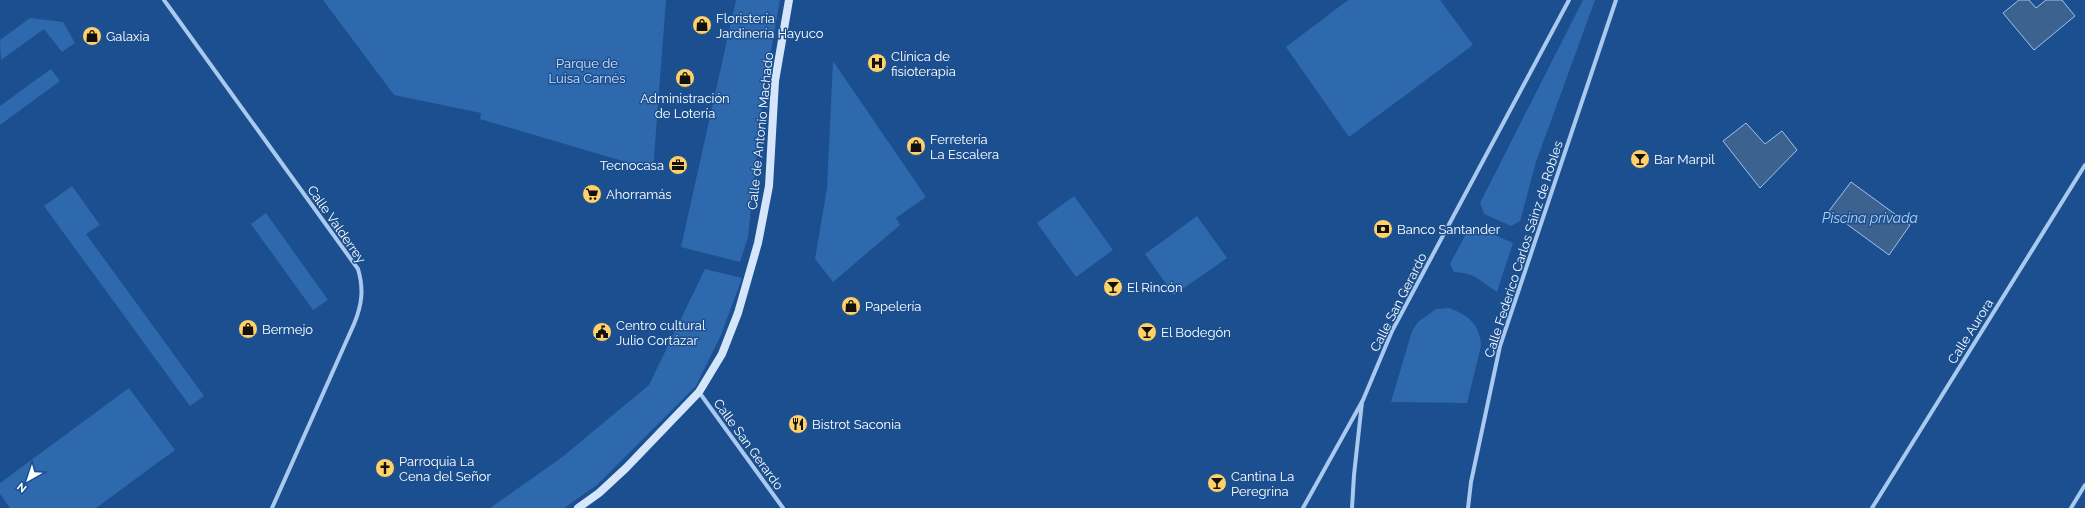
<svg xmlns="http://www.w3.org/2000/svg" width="2085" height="508" viewBox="0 0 2085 508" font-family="Raleway,sans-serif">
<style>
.green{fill:#2e69ad}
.water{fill:#3c6290;stroke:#9cc4f0}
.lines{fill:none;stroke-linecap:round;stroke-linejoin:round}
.street{stroke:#a9c9ee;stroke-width:4}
.secondary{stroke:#d6e6fa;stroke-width:8}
.labels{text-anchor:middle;stroke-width:3;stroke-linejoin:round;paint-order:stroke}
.poi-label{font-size:13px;fill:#fff;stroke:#1b4f8f;text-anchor:start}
.park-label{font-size:13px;fill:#cfe3fa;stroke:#1b4f8f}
.street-label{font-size:13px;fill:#fff;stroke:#1b4f8f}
.water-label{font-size:14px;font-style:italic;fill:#b5d3f5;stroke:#1b4f8f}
</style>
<rect width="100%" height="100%" fill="#1b4f8f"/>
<g class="green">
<path d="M323 0H666L653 170 480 119 481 113 394 95Z"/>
<path d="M736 0H780L763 96 748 237 740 262 681 247Z"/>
<path d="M1348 0H1440L1473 45 1349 137 1286 47Z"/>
<path d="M1583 0H1595L1536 162 1520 221 1511 226 1484 214 1480 203Z"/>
<path d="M30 18 63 22 75 43 62 52 44 29 1 60 0 40Z"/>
<path d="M833 61 926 197 896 218 900 225 833 282 815 259 827 188Z"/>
<path d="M51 69 60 81 0 125V106Z"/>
<path d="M72 186 100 225 86 234 204 396 190 406 44 206Z"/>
<path d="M1074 196 1113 250 1076 277 1037 223Z"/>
<path d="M266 213 328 300 313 310 251 224Z"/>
<path d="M1197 216 1227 258 1174 295 1145 254Z"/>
<path d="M1477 227 1513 243 1497 292C1480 281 1475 273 1454 272L1450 264 1468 230Z"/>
<path d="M705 269 742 278 721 335 696 386 597 485 564 508H490L561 458 649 385Z"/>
<path d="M1449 308C1468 315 1480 324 1481 346L1467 403 1391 402 1412 331 1418 322 1436 309Z"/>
<path d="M129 388 175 450 96 508H10L0 494V483Z"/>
</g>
<g class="water">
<path d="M2019 0H2029L2036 8 2046 0H2062L2075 16 2034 50 2003 13Z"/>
<path d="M1746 123 1765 144 1782 131 1797 150 1760 188 1723 141Z"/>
<path d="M1851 182 1910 225 1889 255 1829 211Z"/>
</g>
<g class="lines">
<g class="street">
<path d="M164 0 358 269C364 289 362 305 354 324L272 508"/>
<path d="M699 392 783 508"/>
<path d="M1303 508 1363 400 1392 331 1569 0"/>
<path d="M1352 508 1354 475 1362 402"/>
<path d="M1468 508 1471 482 1500 346 1616 0"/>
<path d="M1872 508 2085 165"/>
<path d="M2071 508 2085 485"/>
</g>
<path class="secondary" d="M578 508 599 493 626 468 699 392 722 354 738 313 758 243 769 186 775 81 789 0"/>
</g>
<defs>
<symbol id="shop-disc" viewBox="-11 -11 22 22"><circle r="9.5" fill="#ffd166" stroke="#1b4f8f"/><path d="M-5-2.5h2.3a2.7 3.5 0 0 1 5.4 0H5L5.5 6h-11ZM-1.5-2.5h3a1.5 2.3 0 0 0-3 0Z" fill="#111"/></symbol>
<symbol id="hospital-disc" viewBox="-11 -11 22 22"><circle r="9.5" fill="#ffd166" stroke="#1b4f8f"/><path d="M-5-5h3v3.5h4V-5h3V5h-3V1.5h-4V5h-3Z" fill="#111"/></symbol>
<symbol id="bar-disc" viewBox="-11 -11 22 22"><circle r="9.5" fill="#ffd166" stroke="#1b4f8f"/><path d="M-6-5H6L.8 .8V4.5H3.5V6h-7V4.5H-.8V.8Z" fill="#111"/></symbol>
<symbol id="office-disc" viewBox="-11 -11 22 22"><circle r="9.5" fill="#ffd166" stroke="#1b4f8f"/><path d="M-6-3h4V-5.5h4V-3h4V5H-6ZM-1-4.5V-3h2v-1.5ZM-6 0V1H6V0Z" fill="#111"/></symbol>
<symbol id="supermarket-disc" viewBox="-11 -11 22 22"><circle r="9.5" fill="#ffd166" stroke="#1b4f8f"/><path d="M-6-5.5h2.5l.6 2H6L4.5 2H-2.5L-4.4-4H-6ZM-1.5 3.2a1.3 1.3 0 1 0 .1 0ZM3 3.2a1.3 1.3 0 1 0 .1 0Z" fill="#111"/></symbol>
<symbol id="bank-disc" viewBox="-11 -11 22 22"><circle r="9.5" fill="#ffd166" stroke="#1b4f8f"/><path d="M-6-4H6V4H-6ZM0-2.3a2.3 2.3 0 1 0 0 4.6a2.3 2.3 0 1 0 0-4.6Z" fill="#111"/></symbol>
<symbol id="civic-disc" viewBox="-11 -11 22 22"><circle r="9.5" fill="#ffd166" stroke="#1b4f8f"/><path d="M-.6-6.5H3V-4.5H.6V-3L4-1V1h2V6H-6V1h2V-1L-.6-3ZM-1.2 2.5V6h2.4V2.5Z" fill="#111"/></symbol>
<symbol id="restaurant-disc" viewBox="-11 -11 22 22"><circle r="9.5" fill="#ffd166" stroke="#1b4f8f"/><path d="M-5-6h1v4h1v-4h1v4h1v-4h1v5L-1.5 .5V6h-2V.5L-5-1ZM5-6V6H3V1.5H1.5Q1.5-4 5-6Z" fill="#111"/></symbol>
<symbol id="church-disc" viewBox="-11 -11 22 22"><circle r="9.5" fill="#ffd166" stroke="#1b4f8f"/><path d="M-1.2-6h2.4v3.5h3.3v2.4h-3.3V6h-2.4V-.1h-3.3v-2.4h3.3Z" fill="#111"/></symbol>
</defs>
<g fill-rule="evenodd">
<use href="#shop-disc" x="691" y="14" width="22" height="22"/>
<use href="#shop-disc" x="81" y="25" width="22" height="22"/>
<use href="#hospital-disc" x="866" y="52" width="22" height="22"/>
<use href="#shop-disc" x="674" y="67" width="22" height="22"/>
<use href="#shop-disc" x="905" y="135" width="22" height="22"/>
<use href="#bar-disc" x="1629" y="148" width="22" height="22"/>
<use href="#office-disc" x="667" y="154" width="22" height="22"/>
<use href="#supermarket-disc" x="581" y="183" width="22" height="22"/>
<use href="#bank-disc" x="1372" y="218" width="22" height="22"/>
<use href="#bar-disc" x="1102" y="276" width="22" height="22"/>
<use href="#shop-disc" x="840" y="295" width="22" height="22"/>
<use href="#shop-disc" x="237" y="318" width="22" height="22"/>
<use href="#civic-disc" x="591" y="321" width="22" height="22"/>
<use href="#bar-disc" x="1136" y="321" width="22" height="22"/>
<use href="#restaurant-disc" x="787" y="413" width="22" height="22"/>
<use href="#church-disc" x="374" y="457" width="22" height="22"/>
<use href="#bar-disc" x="1206" y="472" width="22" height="22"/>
</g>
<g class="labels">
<g class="poi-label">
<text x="716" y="23">Floristería<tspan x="716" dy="15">Jardinería Hayuco</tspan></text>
<text x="106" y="41">Galaxia</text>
<text x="891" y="61">Clínica de<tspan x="891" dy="15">fisioterapia</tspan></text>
<text x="685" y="103" text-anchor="middle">Administración<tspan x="685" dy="15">de Lotería</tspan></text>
<text x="930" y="144">Ferretería<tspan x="930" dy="15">La Escalera</tspan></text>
<text x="1654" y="164">Bar Marpil</text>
<text x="664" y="170" text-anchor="end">Tecnocasa</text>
<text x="606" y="199">Ahorramás</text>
<text x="1397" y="234">Banco Santander</text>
<text x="1127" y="292">El Rincón</text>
<text x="865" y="311">Papelería</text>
<text x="616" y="330">Centro cultural<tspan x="616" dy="15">Julio Cortázar</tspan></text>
<text x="262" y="334">Bermejo</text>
<text x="1161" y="337">El Bodegón</text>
<text x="812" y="429">Bistrot Saconia</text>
<text x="399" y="466">Parroquia La<tspan x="399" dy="15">Cena del Señor</tspan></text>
<text x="1231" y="481">Cantina La<tspan x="1231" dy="15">Peregrina</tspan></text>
</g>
<g class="park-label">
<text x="587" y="68">Parque de<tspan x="587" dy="15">Luisa Carnés</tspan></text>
</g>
<g class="street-label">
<text transform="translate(760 131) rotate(-84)" y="5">Calle de Antonio Machado</text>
<text transform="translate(337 224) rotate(55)" y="5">Calle Valderrey</text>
<text transform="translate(1523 249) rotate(-72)" y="5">Calle Federico Carlos Sáinz de Robles</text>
<text transform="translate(1398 302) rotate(-63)" y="5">Calle San Gerardo</text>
<text transform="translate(1970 331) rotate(-58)" y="5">Calle Aurora</text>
<text transform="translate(749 444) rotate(54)" y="5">Calle San Gerardo</text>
</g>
<g class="water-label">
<text x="1870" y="223">Piscina privada</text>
</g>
</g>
<g transform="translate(28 480) rotate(219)" stroke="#1b4f8f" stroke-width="3" paint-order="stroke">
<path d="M0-3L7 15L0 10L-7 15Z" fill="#ffffff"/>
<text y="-6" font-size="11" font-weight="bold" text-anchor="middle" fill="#ffffff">N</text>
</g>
</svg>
